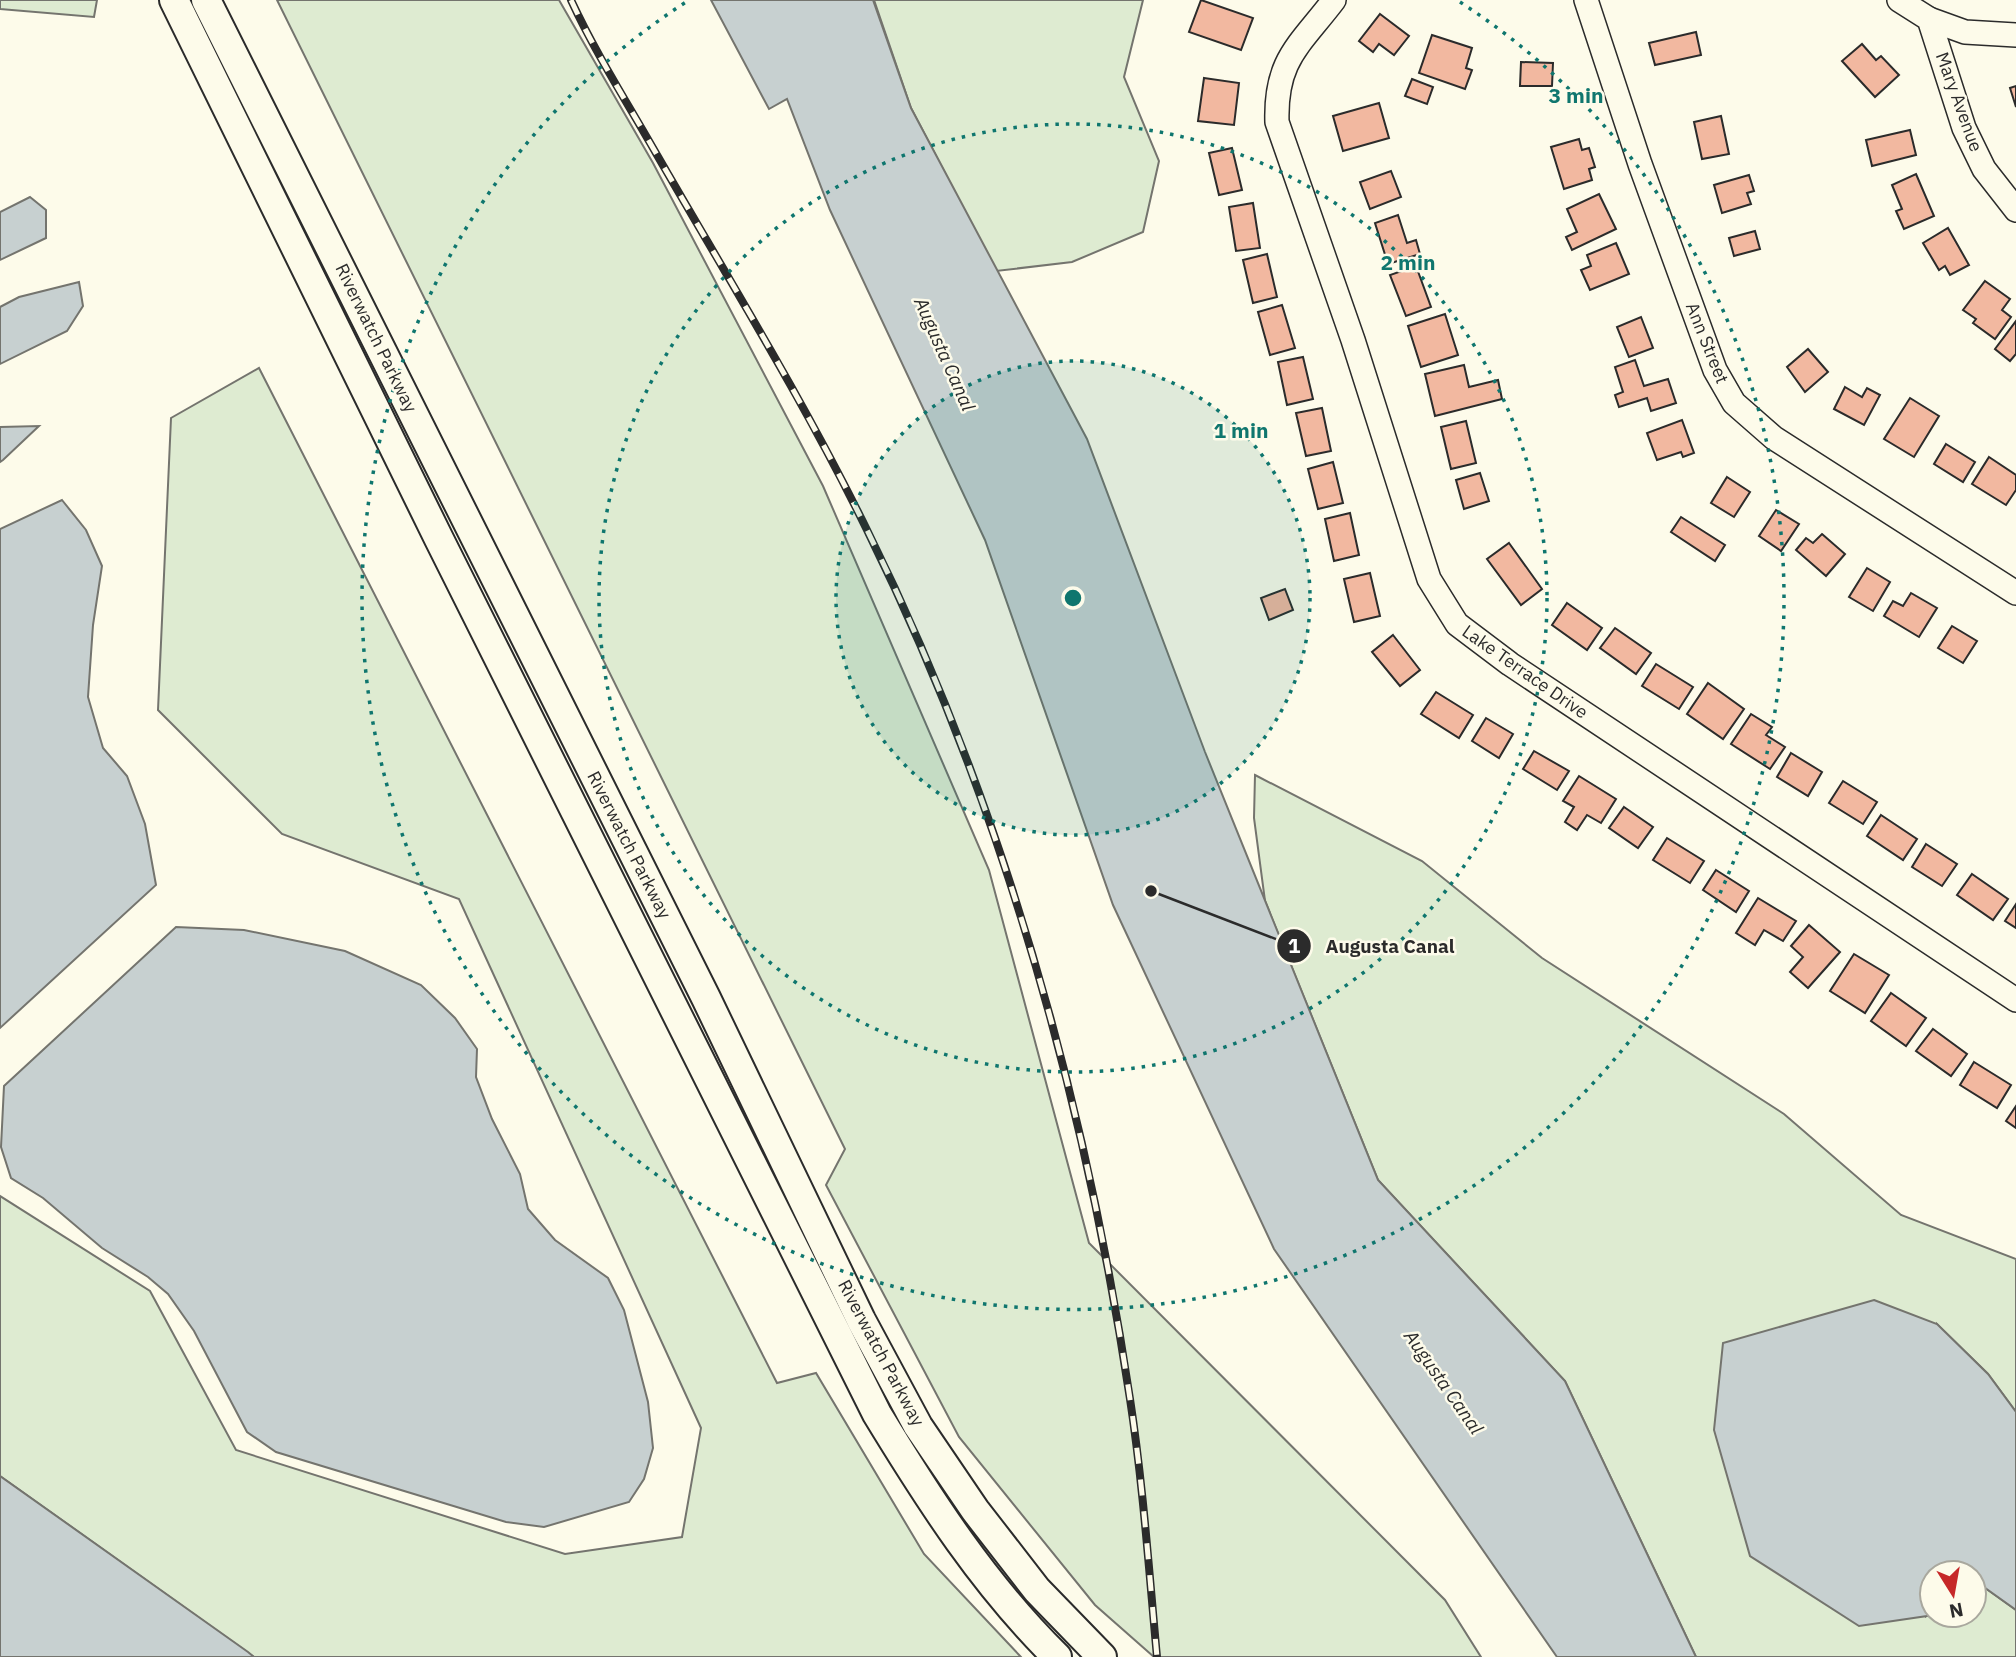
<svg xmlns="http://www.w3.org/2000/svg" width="2016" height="1657" viewBox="0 0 2016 1657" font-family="'IBM Plex Sans',sans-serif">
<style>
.green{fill:#deebd1;stroke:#74746e;stroke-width:2}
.water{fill:#c7d0d0;stroke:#74746e;stroke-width:2}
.building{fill:#f2b8a0;stroke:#2b2b2b;stroke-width:2}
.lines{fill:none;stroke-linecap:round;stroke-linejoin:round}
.minor-casing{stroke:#2b2b2b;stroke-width:26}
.major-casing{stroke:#2b2b2b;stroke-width:32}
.minor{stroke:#fdfbea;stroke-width:23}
.major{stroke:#fdfbea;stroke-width:28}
.rail-casing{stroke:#2b2b2b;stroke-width:8}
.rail{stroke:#fdfbea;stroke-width:5;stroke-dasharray:16;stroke-linecap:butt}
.ring{fill:none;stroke:#0f766e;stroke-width:3.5;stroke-dasharray:3.5 7}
.labels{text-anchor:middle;stroke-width:5;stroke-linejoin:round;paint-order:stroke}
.street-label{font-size:18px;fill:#2b2b2b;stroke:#fdfbea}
.water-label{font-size:19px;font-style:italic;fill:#2b2b2b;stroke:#fdfbea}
.centre{fill:#0f766e;stroke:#fdfbea;stroke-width:3.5}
.ring-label{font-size:21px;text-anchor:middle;font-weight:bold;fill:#0f766e;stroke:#fdfbea;stroke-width:5;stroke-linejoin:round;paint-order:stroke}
.leader{fill:none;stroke:#2b2b2b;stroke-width:2.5}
.callout-dot{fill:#2b2b2b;stroke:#fdfbea;stroke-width:2.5}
.mark-label{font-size:21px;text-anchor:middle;font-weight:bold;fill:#fff}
.callout-label{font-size:19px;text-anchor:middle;font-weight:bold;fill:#2b2b2b;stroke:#fdfbea;stroke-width:5;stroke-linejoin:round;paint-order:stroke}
</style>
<rect width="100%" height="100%" fill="#fdfbea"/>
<g class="green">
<path d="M0 0H97L94 17 0 9Z"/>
<path d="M277 0H559L653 163 823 486 989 870 1089 1243 1445 1600 1481 1657H1154L1095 1605 959 1437 826 1185 845 1149Z"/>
<path d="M874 0H1143L1124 77 1159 161 1143 232 1072 262 996 271 911 108Z"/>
<path d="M259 368 777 1383 816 1373 924 1554 1021 1657H254L0 1476V1196L150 1291 236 1450 565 1554 682 1537 701 1428 459 899 282 834 158 710 171 418Z"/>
<path d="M1255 775 1422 861 1542 958 1784 1114 1901 1215 2016 1259V1412L1988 1374 1937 1324 1926 1616 1932 1611V1615H1974V1580L2016 1610V1657H1696L1565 1381 1378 1180 1265 901 1254 818Z"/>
</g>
<g class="water">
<path d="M711 0H873L911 108 1087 439 1205 752 1378 1180 1565 1381 1696 1657H1557L1274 1249 1113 905 985 540 830 210 787 99 769 109Z"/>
<path d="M30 197 46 210V238L0 260V212Z"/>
<path d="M79 282 83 306 67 331 0 364V307L19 297Z"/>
<path d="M39 426 3 460 0 462V427Z"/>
<path d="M62 500 86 530 102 566 93 625 88 697 103 748 127 776 145 824 156 885 0 1028V529Z"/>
<path d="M176 927 244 930 345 951 421 985 455 1018 477 1049 476 1077 492 1119 520 1174 528 1209 555 1240 608 1278 624 1310 648 1402 653 1448 644 1479 629 1502 544 1527 506 1522 276 1452 247 1432 194 1331 168 1294 148 1277 102 1248 43 1198 11 1178 1 1147 4 1086Z"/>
<path d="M1874 1300 1937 1324 1988 1374 2016 1412V1610L1974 1580V1573H1932V1611L1927 1616 1859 1626 1750 1556 1714 1430 1723 1343Z"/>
<path d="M0 1476 248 1652 254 1657H0Z"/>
</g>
<g class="building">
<path d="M1201 0 1253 18 1241 50 1189 32Z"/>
<path d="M1380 14 1409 36 1394 55 1379 44 1373 52 1359 41Z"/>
<path d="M1696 32 1701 55 1655 65 1649 43Z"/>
<path d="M1432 35 1472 48 1466 68 1472 70 1465 89 1419 73Z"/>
<path d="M1862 44 1876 60 1881 56 1899 75 1875 97 1842 61Z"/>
<path d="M1521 62 1553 63 1552 86H1520Z"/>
<path d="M1204 78 1239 83 1234 125 1198 121Z"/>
<path d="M1412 79 1433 87 1427 104 1405 96Z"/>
<path d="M2016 86V107L2010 88Z"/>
<path d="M1379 103 1389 138 1343 151 1333 116Z"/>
<path d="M1721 116 1729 154 1702 159 1694 122Z"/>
<path d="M1910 130 1916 155 1872 166 1866 140Z"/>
<path d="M1579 139 1582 150 1589 148 1595 167 1589 169 1592 180 1564 189 1551 147Z"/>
<path d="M1232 148 1242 190 1219 195 1209 153Z"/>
<path d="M1391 171 1401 197 1370 209 1360 182Z"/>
<path d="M1916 174 1934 216 1904 229 1896 211 1902 209 1892 185Z"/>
<path d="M1749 175 1754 191 1747 193 1751 204 1722 213 1714 185Z"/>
<path d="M1599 194 1616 229 1572 250 1566 237 1577 232 1567 209Z"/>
<path d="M1253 203 1260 248 1236 251 1229 207Z"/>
<path d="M1398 215 1407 243 1416 240 1420 254 1388 264 1375 223Z"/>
<path d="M1948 228 1969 265 1950 275 1945 266 1939 270 1923 243Z"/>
<path d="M1755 231 1760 249 1734 256 1729 238Z"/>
<path d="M1616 243 1629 274 1590 290 1581 270 1591 266 1587 255Z"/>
<path d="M1267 254 1277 297 1253 303 1243 260Z"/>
<path d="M1416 266 1431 307 1406 316 1390 275Z"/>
<path d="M1985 281 2010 299 2002 310 2011 317 1995 339 1973 323 1976 319 1963 310Z"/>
<path d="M1282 305 1295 348 1270 355 1258 312Z"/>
<path d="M1445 314 1458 355 1421 367 1408 326Z"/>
<path d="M1641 317 1653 348 1629 357 1617 327Z"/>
<path d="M2016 321V354L2010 361 1995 349Z"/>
<path d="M1808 349 1828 372 1805 392 1787 367Z"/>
<path d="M1303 357 1313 399 1287 405 1278 362Z"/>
<path d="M1635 360 1644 386 1668 379 1676 403 1651 411 1647 398 1619 407 1615 395 1623 392 1615 367Z"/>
<path d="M1464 365 1469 387 1498 380 1502 399 1435 416 1425 374Z"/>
<path d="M1845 387 1862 397 1867 388 1880 395 1864 425 1834 409Z"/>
<path d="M1910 398 1939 416 1914 457 1884 439Z"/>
<path d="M1322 408 1331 451 1306 456 1296 413Z"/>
<path d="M1682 420 1694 453 1683 457 1681 452 1657 460 1647 433Z"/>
<path d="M1466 421 1476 463 1451 469 1441 427Z"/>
<path d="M1946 444 1975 462 1963 482 1934 464Z"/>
<path d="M1989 457 2016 475V490L2006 505 1972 484Z"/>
<path d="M1333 462 1343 503 1318 509 1308 469Z"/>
<path d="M1480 473 1489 501 1464 509 1456 480Z"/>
<path d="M1727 477 1750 492 1734 517 1711 503Z"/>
<path d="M1776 510 1799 524 1781 551 1759 536Z"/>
<path d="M1350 513 1359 555 1334 561 1325 519Z"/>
<path d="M1681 517 1725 545 1715 561 1671 532Z"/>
<path d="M1822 534 1845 554 1826 576 1796 550 1806 538 1813 543Z"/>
<path d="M1509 543 1542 589 1521 605 1487 559Z"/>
<path d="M1867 568 1890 582 1873 611 1849 597Z"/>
<path d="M1370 573 1380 616 1354 622 1344 579Z"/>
<path d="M1285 589 1293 610 1269 620 1261 598Z"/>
<path d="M1911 593 1937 608 1919 637 1884 616 1893 601 1903 606Z"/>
<path d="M1567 603 1602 628 1587 650 1552 625Z"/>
<path d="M1952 626 1977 641 1963 663 1938 648Z"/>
<path d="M1615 628 1651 653 1636 674 1600 648Z"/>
<path d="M1393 635 1420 670 1400 686 1372 652Z"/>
<path d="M1656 664 1693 687 1679 709 1642 686Z"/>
<path d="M1708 683 1744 709 1723 739 1687 714Z"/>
<path d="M1436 692 1473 715 1459 738 1421 714Z"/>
<path d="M1751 714 1772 727 1766 735 1785 747 1770 769 1731 744Z"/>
<path d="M1486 718 1513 734 1499 758 1472 741Z"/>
<path d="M1534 751 1569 771 1557 790 1523 769Z"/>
<path d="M1791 753 1822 772 1808 796 1777 777Z"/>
<path d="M1579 776 1616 799 1601 823 1587 815 1577 830 1565 822 1574 807 1563 801Z"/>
<path d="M1843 781 1877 802 1863 824 1829 803Z"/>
<path d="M1624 807 1653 827 1638 848 1609 828Z"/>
<path d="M1881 815 1917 839 1903 860 1867 836Z"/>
<path d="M1667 838 1704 861 1690 883 1653 860Z"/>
<path d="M1926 844 1957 864 1942 886 1912 867Z"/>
<path d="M1716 870 1749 891 1736 912 1703 890Z"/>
<path d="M1972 874 2008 899 1993 920 1957 895Z"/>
<path d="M1758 898 1796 921 1783 941 1764 930 1755 945 1736 933Z"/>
<path d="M2016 904V928L2005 921Z"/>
<path d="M1809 925 1840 952 1808 988 1790 972 1803 957 1791 946Z"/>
<path d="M1854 954 1889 975 1865 1013 1830 991Z"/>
<path d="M1891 993 1926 1018 1906 1046 1871 1021Z"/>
<path d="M1933 1029 1967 1054 1951 1076 1916 1051Z"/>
<path d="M1974 1062 2011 1085 1997 1108 1960 1085Z"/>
<path d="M2016 1106V1128L2006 1121Z"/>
</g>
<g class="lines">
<defs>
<g id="minor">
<path d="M1334 0C1299 46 1275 60 1277 122L1353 340 1429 579 1457 624 1510 664 2016 1000"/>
<path d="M1586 0 1640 164 1715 370 1734 403 1774 438 2016 593"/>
<path d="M1899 0 1929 19 1964 128 1984 169 2016 210"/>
<path d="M1929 19 1965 32 2016 35"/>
</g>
<g id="major">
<path d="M174 0 439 539 877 1414C930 1501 984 1585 1057 1657"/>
<path d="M206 0 706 998 861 1320 918 1426 975 1510 1037 1590 1102 1657"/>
</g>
</defs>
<use href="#minor" class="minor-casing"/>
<use href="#major" class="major-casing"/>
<use href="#minor" class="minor"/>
<use href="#major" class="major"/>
<defs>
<path id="rail" d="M571 0C595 52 625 99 653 148 726 275 803 399 867 530 1002 803 1085 1099 1130 1399 1143 1484 1149 1571 1157 1657"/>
</defs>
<use href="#rail" class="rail-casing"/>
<use href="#rail" class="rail"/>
</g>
<circle cx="1073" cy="598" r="237" fill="#0f766e" fill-opacity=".12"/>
<g class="ring">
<circle cx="1073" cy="598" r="237"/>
<circle cx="1073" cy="598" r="474"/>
<path d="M1460 2A711 711 0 1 1 686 2"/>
</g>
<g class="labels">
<g class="street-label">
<text transform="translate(1959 102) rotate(70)" y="6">Mary Avenue</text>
<text transform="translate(376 338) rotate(64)" y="6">Riverwatch Parkway</text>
<text transform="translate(1707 343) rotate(68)" y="6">Ann Street</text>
<text transform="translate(1525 672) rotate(35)" y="6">Lake Terrace Drive</text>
<text transform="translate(629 845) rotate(63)" y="6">Riverwatch Parkway</text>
<text transform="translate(881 1353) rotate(62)" y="6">Riverwatch Parkway</text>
</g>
<g class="water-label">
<text transform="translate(945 354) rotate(66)" y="7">Augusta Canal</text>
<text transform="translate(1444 1382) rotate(55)" y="7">Augusta Canal</text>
</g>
</g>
<circle cx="1073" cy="598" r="10" class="centre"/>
<g class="ring-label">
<text x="1576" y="103">3 min</text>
<text x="1408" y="270">2 min</text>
<text x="1241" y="438">1 min</text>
</g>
<path class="leader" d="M1151 891L1294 946"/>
<g class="callout-dot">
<circle cx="1151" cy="891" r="7"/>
<circle cx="1294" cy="946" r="18"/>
</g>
<g class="mark-label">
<text x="1294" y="953">1</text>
</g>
<g class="callout-label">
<text x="1390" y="953">Augusta Canal</text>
</g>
<g transform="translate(1953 1594) rotate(169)"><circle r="33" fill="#fdfbea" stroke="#a9a89e" stroke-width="2"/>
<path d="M0-5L12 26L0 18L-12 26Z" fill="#c62828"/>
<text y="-10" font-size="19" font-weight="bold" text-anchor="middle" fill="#2b2b2b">N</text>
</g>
</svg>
